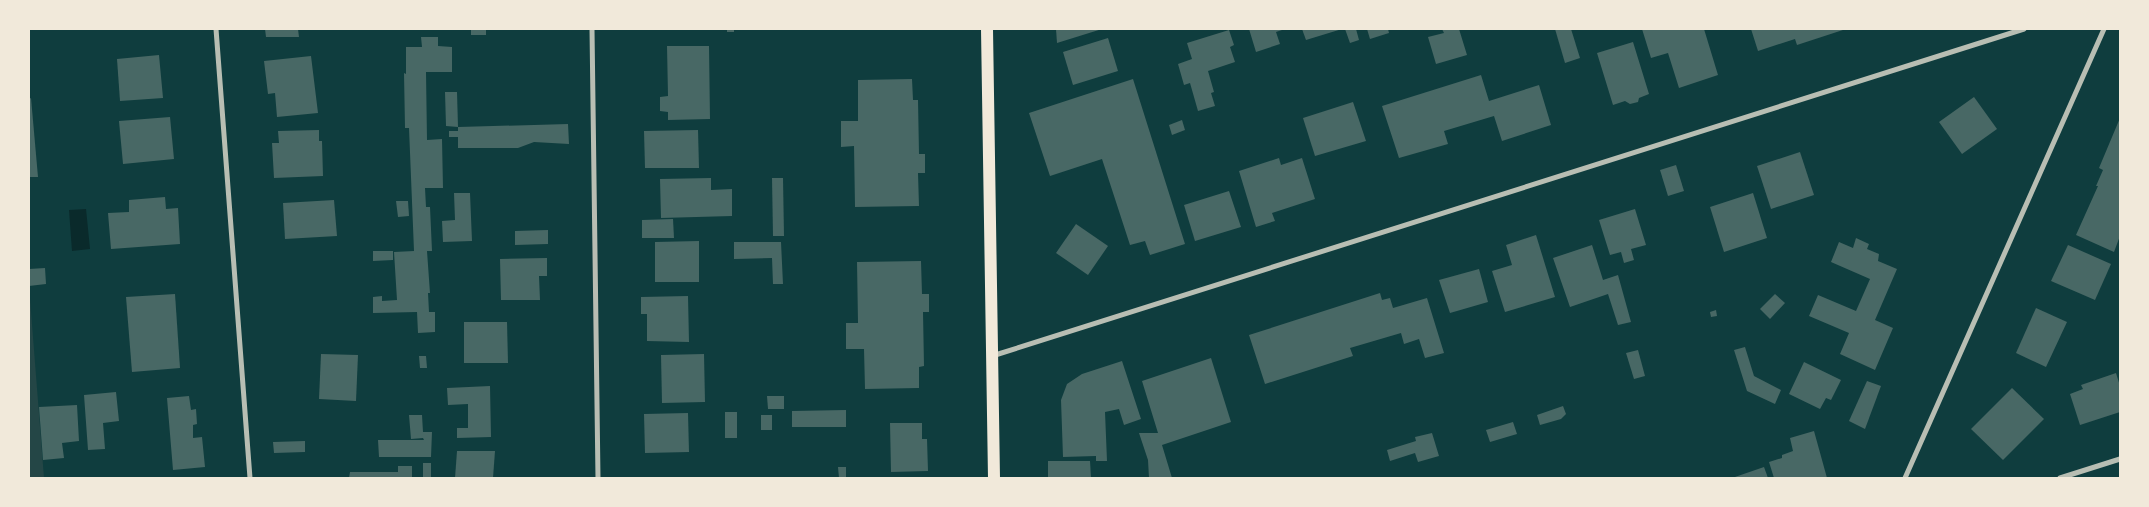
<svg xmlns="http://www.w3.org/2000/svg" width="2149" height="507" viewBox="0 0 2149 507" font-family="'PT Sans',sans-serif">
<style>
.green{fill:#244646}
.water{fill:#0a2a2b}
.building{fill:#486865}
.lines{fill:none;stroke-linecap:round;stroke-linejoin:round}
.minor{stroke:#b8beb3;stroke-width:5}
.primary{stroke:#f1e9da;stroke-width:12}
</style>
<rect width="100%" height="100%" fill="#0f3d3e"/>
<path class="green" d="M29 286 44 478H29Z"/>
<path class="water" d="M86 209 90 249 72 251 69 210Z"/>
<g class="building">
<path d="M265 29H298L299 37H266Z"/>
<rect x="471" y="29" width="15" height="6"/>
<rect x="727" y="29" width="7" height="3"/>
<path d="M1056 29H1102L1057 43Z"/>
<path d="M1249 29H1285L1276 32 1280 44 1256 52Z"/>
<path d="M1302 29H1342L1306 40Z"/>
<path d="M1345 29H1356L1359 40 1350 43Z"/>
<path d="M1367 29H1388L1389 33 1370 39Z"/>
<path d="M1442 29H1459L1467 55 1436 64 1428 37 1444 33Z"/>
<path d="M1555 29H1571L1580 58 1565 63Z"/>
<path d="M1642 29H1704L1718 75 1679 88 1668 53 1651 58Z"/>
<path d="M1751 29H1846L1797 45 1795 39 1758 51Z"/>
<path d="M1229 30 1234 45 1230 47 1235 62 1208 71 1214 92 1211 93 1215 106 1198 111 1190 83 1184 85 1178 64 1192 59 1187 43Z"/>
<path d="M421 37H438V46L452 47V72H426L427 140 442 139 443 188H425L426 207H430L432 251H427L430 293H428L429 312H435V332L418 333 417 312 373 313V297L382 296V301L397 300 394 252 414 251 409 128H405L404 73 406 74V47H422Z"/>
<path d="M1108 38 1118 71 1073 85 1063 52Z"/>
<path d="M1633 42 1649 94 1639 98 1638 102 1630 104 1625 101 1613 105 1597 53Z"/>
<path d="M667 46H709L710 119 668 120V112L660 111V97L668 96Z"/>
<path d="M159 55 163 98 120 101 117 59Z"/>
<path d="M311 56 318 113 277 117 275 93 268 94 264 61Z"/>
<path d="M1481 75 1489 101 1539 85 1551 125 1502 141 1494 116 1444 131 1448 144 1399 158 1382 106Z"/>
<path d="M912 79 913 100H918L919 154H925V173H918L919 206 855 207 854 146 841 147V121H858V80Z"/>
<path d="M1133 79 1185 244 1150 255 1145 241 1130 245 1102 159 1050 176 1029 113Z"/>
<path d="M445 92H457L458 127 446 126Z"/>
<path d="M1974 97 1997 129 1962 154 1939 122Z"/>
<path d="M31 98 38 177H29V99Z"/>
<path d="M1353 102 1366 141 1315 156 1303 118Z"/>
<path d="M170 117 174 159 123 164 119 121Z"/>
<path d="M2120 118V236L2114 252 2076 235 2098 186H2096L2103 170 2099 168Z"/>
<path d="M1182 120 1185 130 1172 135 1169 125Z"/>
<path d="M568 124 569 144 534 142 518 148H458V137H449V131H458V127Z"/>
<path d="M319 130V141H322L323 176 274 178 272 143H279L278 131Z"/>
<path d="M698 130 699 168H645L644 131Z"/>
<path d="M1800 152 1814 195 1771 209 1757 166Z"/>
<path d="M1279 158 1281 165 1302 158 1315 199 1272 213 1275 221 1256 227 1239 171Z"/>
<path d="M1676 165 1684 191 1668 196 1660 170Z"/>
<path d="M711 178V190L732 189V216L661 218 660 179Z"/>
<path d="M772 178H783L784 236H773Z"/>
<path d="M1229 191 1241 227 1195 241 1184 205Z"/>
<path d="M454 193H470L472 241 443 242 442 221 455 220Z"/>
<path d="M1753 193 1767 238 1724 252 1710 207Z"/>
<path d="M165 197 166 209 178 208 180 244 111 249 108 213 129 212V200Z"/>
<path d="M334 200 337 236 285 239 283 203Z"/>
<path d="M396 201H408L409 216 398 217Z"/>
<path d="M1635 209 1646 245 1631 249 1634 260 1624 263 1621 252 1610 255 1599 220Z"/>
<path d="M673 219 674 238H642V220Z"/>
<path d="M1076 224 1108 246 1088 275 1056 253Z"/>
<path d="M548 230V244L515 245V231Z"/>
<path d="M1536 235 1555 297 1505 312 1492 271 1512 265 1506 245Z"/>
<path d="M1856 238 1869 244 1867 249 1879 254 1878 261 1897 269 1875 320 1893 328 1875 370 1840 354 1849 333 1809 316 1818 295 1856 311 1870 279 1831 262 1839 242 1853 248Z"/>
<path d="M699 241V282H655V242Z"/>
<path d="M734 242H781L783 284H773L772 258 734 259Z"/>
<path d="M1592 245 1603 280 1618 275 1631 322 1618 325 1608 294 1570 307 1553 258Z"/>
<path d="M2068 245 2111 264 2095 300 2051 281Z"/>
<path d="M373 251H393V260L373 261Z"/>
<path d="M547 258V276H539L540 300H501L500 259Z"/>
<path d="M921 261 922 294H929V312H923L924 366 919 367V388L865 389 864 349H846V323H858L857 262Z"/>
<path d="M45 268 46 284 29 286V269Z"/>
<path d="M1479 269 1488 302 1450 313 1439 280Z"/>
<path d="M1380 293 1382 300 1390 298 1393 308 1427 298 1444 353 1425 358 1419 339 1404 344 1401 333 1350 348 1353 356 1265 384 1249 335Z"/>
<path d="M175 294 180 368 132 372 126 297Z"/>
<path d="M1775 294 1785 303 1770 319 1760 309Z"/>
<path d="M688 296 689 342 647 341V314H641V297Z"/>
<path d="M2036 308 2067 322 2046 367 2016 353Z"/>
<path d="M1716 310 1717 316 1711 317 1710 312Z"/>
<path d="M464 322H507L508 363H464Z"/>
<path d="M1745 347 1754 376 1781 390 1775 404 1747 391 1734 350Z"/>
<path d="M1638 350 1645 376 1634 379 1626 353Z"/>
<path d="M321 354 358 355 356 401 319 399Z"/>
<path d="M704 354 705 402 662 403 661 355Z"/>
<path d="M419 356H426L427 368H420Z"/>
<path d="M1211 358 1231 422 1162 445 1172 478H1149L1148 460 1139 433H1158L1142 381Z"/>
<path d="M1122 361 1141 419 1124 425 1119 409 1105 412 1107 461H1096V456L1063 457 1061 400 1067 384 1082 374Z"/>
<path d="M1804 362 1841 380 1831 400 1826 398 1820 409 1789 394Z"/>
<path d="M2116 373 2120 386V412L2080 425 2070 394 2083 389 2081 385Z"/>
<path d="M1867 381 1881 386 1865 429 1849 421Z"/>
<path d="M490 386 491 437 457 438V428H468V404L448 405 447 388Z"/>
<path d="M2012 388 2044 419 2003 460 1971 429Z"/>
<path d="M116 392 119 421 103 423 105 449 88 450 84 395Z"/>
<path d="M189 396 191 410 196 409 197 424 193 425V438L202 437 205 467 173 470 167 398Z"/>
<path d="M767 396H784V409H768Z"/>
<path d="M77 405 79 441 62 443 64 458 43 460 39 407Z"/>
<path d="M1563 406 1566 414 1561 419 1540 425 1537 415Z"/>
<path d="M846 410V427H792V411Z"/>
<rect x="725" y="412" width="12" height="26"/>
<path d="M688 413 689 452 645 453 644 414Z"/>
<path d="M409 415H422L423 432H432L431 457H379L378 440H424L423 438 411 439Z"/>
<rect x="761" y="415" width="11" height="15"/>
<path d="M1513 422 1517 434 1490 442 1486 430Z"/>
<path d="M890 423H922V439H927L928 471 891 472Z"/>
<path d="M1814 431 1827 478H1774L1769 462 1782 458V455L1793 451 1790 438Z"/>
<path d="M1432 433 1439 456 1418 462 1415 453 1390 461 1387 450 1416 441 1415 437Z"/>
<path d="M305 441V452L274 453 273 442Z"/>
<path d="M457 451H495L493 478H455Z"/>
<path d="M1048 461H1090L1091 478H1048Z"/>
<rect x="423" y="463" width="8" height="15"/>
<path d="M398 466H412V478H349L350 472H398Z"/>
<path d="M838 467H846V478H839Z"/>
<path d="M1764 467 1768 478H1732Z"/>
</g>
<g class="lines">
<g class="minor">
<path d="M216 29 250 478"/>
<path d="M592 29 598 478"/>
<path d="M992 356 2024 29"/>
<path d="M1905 478 2104 29"/>
<path d="M2060 478 2120 459"/>
</g>
<path class="primary" d="M987 29 994 478"/>
</g>
<rect width="2149" height="507" fill="none" stroke="#f1e9da" stroke-width="60"/>
</svg>
